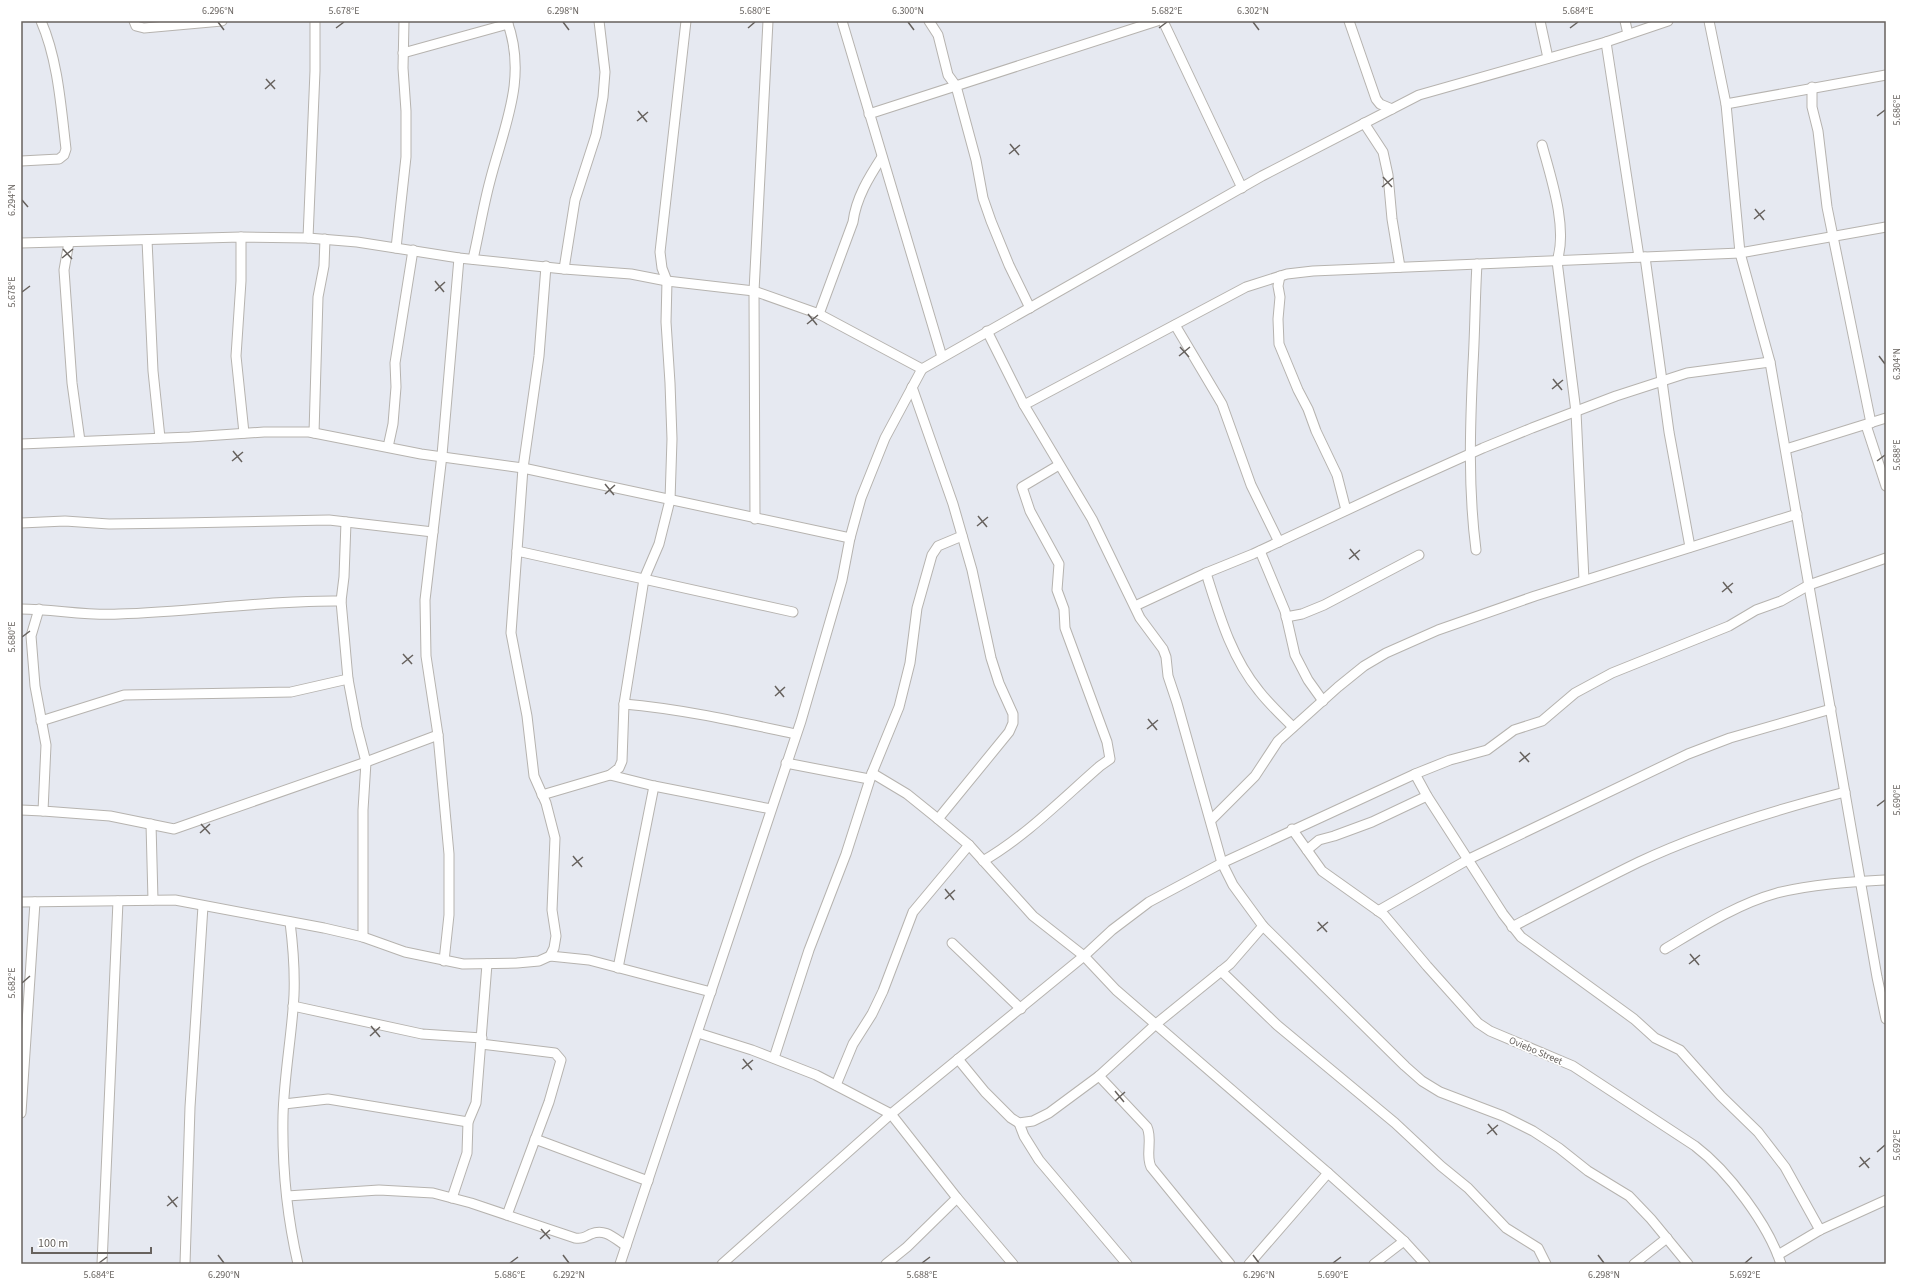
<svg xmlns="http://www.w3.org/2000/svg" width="1907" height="1285" viewBox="0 0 1907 1285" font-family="'Source Sans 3',sans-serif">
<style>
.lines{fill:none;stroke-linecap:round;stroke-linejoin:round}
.street-casing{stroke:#b6b3af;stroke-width:11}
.street{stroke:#fff;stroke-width:9}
.ticks{fill:none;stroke:#67625e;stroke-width:1.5}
.labels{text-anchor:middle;stroke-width:3.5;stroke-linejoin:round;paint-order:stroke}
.street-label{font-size:10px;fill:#67625e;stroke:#fff}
.neatline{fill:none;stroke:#67625e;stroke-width:1.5}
.ticks-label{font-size:10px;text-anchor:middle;fill:#67625e}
</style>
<rect width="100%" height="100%" fill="#e6e9f1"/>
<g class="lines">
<defs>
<g id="street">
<path d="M134 21 136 26 144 28 222 21"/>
<path d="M842 21 942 357"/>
<path d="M929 21 938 35 948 75 956 86 976 160 983 198 991 221 1009 265 1030 308"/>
<path d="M1163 21 1242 188"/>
<path d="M1349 21 1376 99 1380 104 1392 109"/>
<path d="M1540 21 1548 58"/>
<path d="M1625 21 1628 34"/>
<path d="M1709 21 1726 104 1740 253 1770 362 1877 977 1886 1019"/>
<path d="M1606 42 1639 257"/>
<path d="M403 53 508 24"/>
<path d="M1812 87V107L1818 131 1827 207 1871 423"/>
<path d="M1726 104 1886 75"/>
<path d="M869 114 1157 21"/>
<path d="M1364 123 1383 152 1388 175 1392 219 1400 267"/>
<path d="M1542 145C1551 178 1568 228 1557 261L1576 412 1584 580"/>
<path d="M21 161 59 159 64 155 66 149C61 107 58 60 41 21"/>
<path d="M241 237V281L236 356 244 433"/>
<path d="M308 238 315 71V21"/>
<path d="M147 240 153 371 160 438"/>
<path d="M69 242 64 270 72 383 80 441"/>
<path d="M21 243 241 237 308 238 357 242 459 258 564 269 631 274 667 281 754 291 819 314 922 369 1262 176 1419 95 1606 42 1668 21"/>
<path d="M396 248 406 157V111L403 68 404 21"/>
<path d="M1645 257 1669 432 1690 547"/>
<path d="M473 259C479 233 483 207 490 181 504 126 528 78 507 21"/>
<path d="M546 266 539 356 523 468 511 633 527 716 534 776 546 803 555 838 552 910 556 936 554 948 550 956"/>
<path d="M564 269 575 200 596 135 603 97 605 72 599 21"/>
<path d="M1280 276 1278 286 1280 297 1278 319 1279 344 1298 390 1308 409 1316 431 1337 475 1346 510"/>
<path d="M819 314 853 222C856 198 869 177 882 157"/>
<path d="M1175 325 1222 404 1251 485 1279 542"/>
<path d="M987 331 1024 405 1092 519 1140 618 1163 649 1166 657 1168 676 1177 703 1222 863 1233 885 1263 926 1405 1066 1422 1081 1440 1092 1503 1116 1533 1131 1559 1148 1588 1171 1629 1196 1651 1219 1688 1264"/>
<path d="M912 387 953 504 972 570 991 658 999 683 1013 714V723L1009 732 938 819 969 845 1033 916 1084 956 1116 990 1328 1173 1404 1241 1425 1264"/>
<path d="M1024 405 1246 287 1287 274 1313 271 1740 253 1886 227"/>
<path d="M1866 425 1886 486"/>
<path d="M314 433 318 297 324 266 325 239"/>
<path d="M21 444 190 437 264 432H309L421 454 523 468 850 538"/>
<path d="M388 447 393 424 396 387 395 363 413 250"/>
<path d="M1786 449 1886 418"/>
<path d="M755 519 754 291 768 21"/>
<path d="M21 523 65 521 109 524 181 523 329 520 433 532"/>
<path d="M1476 550C1468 488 1470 427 1473 364 1475 331 1475 297 1477 264"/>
<path d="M517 551 793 612"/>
<path d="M1260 551 1285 611 1295 655 1308 680 1323 701"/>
<path d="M1206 573C1219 614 1231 657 1259 691 1269 704 1281 715 1293 727"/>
<path d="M341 601 344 577 346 522"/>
<path d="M1135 606 1206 573 1253 554 1394 488 1483 448 1532 428 1616 396 1687 373 1770 362"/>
<path d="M21 609C54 609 86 616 119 614 193 612 267 600 341 601L348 679 357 727 366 762 363 810V937"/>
<path d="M39 609 31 636 35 686 46 745 43 811 110 816 174 829 366 762 438 735"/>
<path d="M1286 617 1302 614 1324 605 1419 555"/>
<path d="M624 704C682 709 739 722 796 734"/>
<path d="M41 721 124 695 291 692 348 679"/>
<path d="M786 763 869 779"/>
<path d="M872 773 899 707 910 663 917 608 932 555 938 546 962 536"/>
<path d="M1415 774 1427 796 1503 914 1521 937 1634 1019 1655 1038 1680 1050 1721 1096 1758 1132 1785 1167 1820 1230"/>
<path d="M610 775 654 786 771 809"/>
<path d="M542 795 610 775 619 768 622 761 624 704 644 579 659 544 670 500 672 439 670 383 666 322 667 281 662 268 660 252 686 21"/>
<path d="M21 810 43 811"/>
<path d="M1211 820 1255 776 1278 741 1338 687 1364 666 1386 653 1438 630 1535 596 1797 514"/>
<path d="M151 824 153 900"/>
<path d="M1292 829 1322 871 1384 915 1427 966 1478 1023 1490 1031 1573 1066 1695 1146C1728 1171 1768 1224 1781 1264"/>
<path d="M1307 850 1319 840 1334 836 1372 822 1427 796"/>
<path d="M983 861C1026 836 1062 799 1100 766L1110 759 1107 742 1065 628 1064 609 1057 590 1059 564 1030 511 1022 487 1059 465"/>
<path d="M21 902 175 900 324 928 363 937 405 952 463 964 517 963 539 961 550 956 589 960 711 992"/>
<path d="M1378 911 1469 859 1688 754 1730 738 1831 709"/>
<path d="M290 922C293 946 295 970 294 995 292 1035 284 1075 283 1116 282 1165 287 1216 298 1264"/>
<path d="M1512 927C1554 905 1596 883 1639 862 1705 831 1775 810 1845 792"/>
<path d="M952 943 1021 1009"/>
<path d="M1665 949C1700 928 1737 904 1777 893 1812 884 1850 882 1886 880"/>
<path d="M444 961 449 915V854L438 735 426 656 425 600 442 455 459 258"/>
<path d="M618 968 654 786"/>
<path d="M1221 971 1277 1025 1395 1123 1441 1166 1468 1188 1506 1228 1538 1248 1546 1264"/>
<path d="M293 1006 422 1034 482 1038"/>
<path d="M698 1033 752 1050 816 1075 891 1114 957 1198 1013 1264"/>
<path d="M481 1044 555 1053 561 1060 549 1102 507 1215"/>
<path d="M774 1058 809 950 846 854 872 773 907 794 938 819"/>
<path d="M958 1059 985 1092 1011 1118 1019 1123 1033 1121 1049 1113 1099 1076 1156 1024 1230 964 1263 926"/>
<path d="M1099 1076 1147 1127C1153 1140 1145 1154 1151 1167L1230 1264"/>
<path d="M836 1085 853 1044 872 1014 883 991 913 912 969 845"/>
<path d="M284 1104 328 1099 468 1122"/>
<path d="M21 1113 35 902"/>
<path d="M1019 1123 1024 1136 1039 1160 1127 1264"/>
<path d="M535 1139 648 1181"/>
<path d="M287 1196 379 1190 433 1193 471 1203 575 1238C582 1239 585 1237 591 1234 605 1228 614 1238 626 1246"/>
<path d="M452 1198 467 1153 468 1122 476 1103 487 964"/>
<path d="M1778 1255 1820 1230 1886 1200"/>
<path d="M102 1264 118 901"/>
<path d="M185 1264 190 1107 203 906"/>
<path d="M620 1264 801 721 842 580 850 538 861 498 885 438 922 369"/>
<path d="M722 1264 891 1114 1084 956 1112 930 1149 902 1222 863 1415 774 1450 760 1487 750 1514 730 1542 721 1575 693 1612 673 1729 626 1756 610 1781 601 1809 585 1886 558"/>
<path d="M886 1264 907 1247 957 1198"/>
<path d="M1249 1264 1328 1173"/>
<path d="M1374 1264 1404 1241"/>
<path d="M1634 1264 1667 1238"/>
</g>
</defs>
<use href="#street" class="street-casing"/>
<use href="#street" class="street"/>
</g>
<path class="ticks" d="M218 22 224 30M563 22 569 30M908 22 914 30M1253 22 1259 30M336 28 344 22M748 28 755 22M1159 28 1167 22M1570 28 1578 22M266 79 275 89M265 89 275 80M638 111 647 122M1877 116 1885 110M637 121 648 112M1010 144 1019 155M1009 154 1020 145M1383 177 1392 187M1382 187 1393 178M22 200 28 207M1755 209 1764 220M1754 219 1765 210M63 249 72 259M62 258 73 249M435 281 444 292M435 291 445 282M22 292 30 286M808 314 817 325M807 324 818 315M1180 347 1189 357M1179 356 1190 347M1879 356 1885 364M1553 379 1562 390M1552 389 1563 380M233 451 242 462M232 461 243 452M1877 461 1885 455M605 484 614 495M605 494 615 485M978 516 987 527M977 526 988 517M1350 549 1359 560M1349 559 1360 550M1723 582 1732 593M1722 592 1733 583M22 637 30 631M403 654 412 664M402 664 413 655M775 686 784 697M775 696 785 687M1148 719 1157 730M1147 729 1158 720M1520 752 1529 762M1519 762 1530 753M1877 806 1885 800M201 824 210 834M200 833 210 824M573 856 582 867M572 866 583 857M945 889 954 900M945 899 955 890M1318 922 1327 932M1317 931 1328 922M1690 954 1699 965M1689 964 1700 955M22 983 30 976M371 1026 380 1037M370 1036 380 1027M743 1059 752 1070M742 1069 753 1060M1115 1091 1124 1102M1115 1101 1125 1092M1488 1124 1497 1135M1487 1134 1498 1125M1877 1152 1885 1145M1860 1157 1869 1168M1859 1167 1870 1158M168 1196 177 1207M167 1206 178 1197M541 1229 550 1239M540 1239 550 1230M218 1255 224 1263M563 1255 569 1263M1253 1255 1259 1263M1598 1255 1604 1263M99 1263 107 1257M510 1263 518 1257M922 1263 930 1257M1333 1263 1341 1257M1745 1263 1752 1257"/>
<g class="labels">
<g class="street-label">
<text transform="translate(1536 1050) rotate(23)" y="4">Oviebo Street</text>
</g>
</g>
<rect width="1907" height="1285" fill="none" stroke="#ffffff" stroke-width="44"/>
<path d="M32 1247v6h119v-6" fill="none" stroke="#67625e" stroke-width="2"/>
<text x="38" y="1247" font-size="12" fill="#67625e" stroke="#ffffff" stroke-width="3" paint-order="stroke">100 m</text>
<rect x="22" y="22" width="1863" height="1241" class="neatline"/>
<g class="ticks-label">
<text x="218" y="14">6.296°N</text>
<text x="344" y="14">5.678°E</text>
<text x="563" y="14">6.298°N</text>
<text x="755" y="14">5.680°E</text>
<text x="908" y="14">6.300°N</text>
<text x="1167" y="14">5.682°E</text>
<text x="1253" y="14">6.302°N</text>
<text x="1578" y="14">5.684°E</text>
<text transform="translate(1896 110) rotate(-90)" y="4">5.686°E</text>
<text transform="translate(11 200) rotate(-90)" y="4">6.294°N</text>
<text transform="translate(11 292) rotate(-90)" y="4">5.678°E</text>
<text transform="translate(1896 364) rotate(-90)" y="4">6.304°N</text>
<text transform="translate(1896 455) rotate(-90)" y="4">5.688°E</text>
<text transform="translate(11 637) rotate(-90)" y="4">5.680°E</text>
<text transform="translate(1896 800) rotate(-90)" y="4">5.690°E</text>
<text transform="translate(11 983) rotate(-90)" y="4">5.682°E</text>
<text transform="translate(1896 1145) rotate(-90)" y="4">5.692°E</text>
<text x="99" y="1278">5.684°E</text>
<text x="224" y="1278">6.290°N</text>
<text x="510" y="1278">5.686°E</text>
<text x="569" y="1278">6.292°N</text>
<text x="922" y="1278">5.688°E</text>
<text x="1259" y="1278">6.296°N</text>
<text x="1333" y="1278">5.690°E</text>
<text x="1604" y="1278">6.298°N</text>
<text x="1745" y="1278">5.692°E</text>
</g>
</svg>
